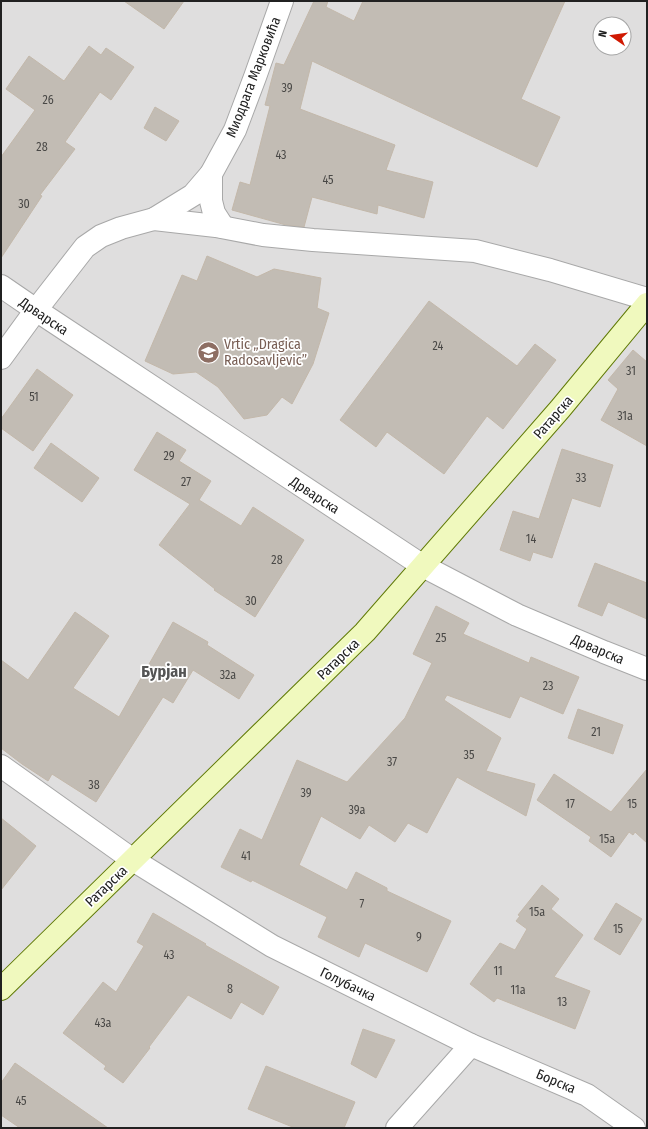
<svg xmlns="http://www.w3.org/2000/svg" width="648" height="1129" viewBox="0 0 648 1129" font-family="'Fira Sans Condensed',sans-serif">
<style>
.residential{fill:#dfdede;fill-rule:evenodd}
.building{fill:#c2bcb4;stroke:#c3b8aa}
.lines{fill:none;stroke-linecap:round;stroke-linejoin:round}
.street-casing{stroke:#a8a8a8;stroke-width:24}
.secondary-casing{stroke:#607a06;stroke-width:24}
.street{stroke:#fff;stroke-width:22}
.secondary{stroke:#f0f9be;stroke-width:22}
.labels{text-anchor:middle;stroke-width:3.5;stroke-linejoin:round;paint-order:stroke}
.number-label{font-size:12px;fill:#494846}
.street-label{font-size:14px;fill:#212121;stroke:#fff}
.education-label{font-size:14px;fill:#785e54;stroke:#fff;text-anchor:start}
.quarter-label{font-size:16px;font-weight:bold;fill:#545454;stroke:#fff}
</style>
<rect width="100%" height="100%" fill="#f1efe8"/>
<path class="residential" d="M1 1H647V1128H1ZM600 24H624V48H600Z"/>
<g class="building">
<path d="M124 1H184L164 29Z"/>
<path d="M314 1H328L326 7 354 21 363 1H565L521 99 560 117 537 167 312 61 300 109 395 145 386 170 433 182 424 218 378 205 377 214 312 197 304 227 286 225 232 210 240 182 250 185 270 106 265 105 276 63 284 65Z"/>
<path d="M89 46 101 55 106 48 134 67 111 100 100 92 65 142 75 149 40 195 42 196 1 258V157L35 110 6 89 29 56 64 81Z"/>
<path d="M155 107 179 121 166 141 144 128Z"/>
<path d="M207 256 257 277 274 269 321 278 317 308 329 313 313 364 292 404 282 397 267 415 244 419 218 387 196 372 173 374 145 361 182 275 197 281Z"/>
<path d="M429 301 517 366 535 344 556 360 503 429 487 416 444 474 387 432 376 447 340 420Z"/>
<path d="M633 350 647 362V446L601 420 618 389 608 380Z"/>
<path d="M37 369 73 395 33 451 1 428V419Z"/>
<path d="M157 432 186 450 179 461 211 481 199 500 241 526 253 507 304 540 255 617 214 590 215 589 159 545 190 504 134 470Z"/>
<path d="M51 443 99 478 82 502 34 468Z"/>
<path d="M562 449 613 465 600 507 572 498 552 558 533 552 530 561 500 550 513 511 539 519Z"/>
<path d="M595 563 647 583V619L608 602 602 616 578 606Z"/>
<path d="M436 606 469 623 463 634 529 663 531 657 579 677 563 714 520 696 510 718 447 695 444 700 501 738 486 771 535 784 526 816 457 777 427 833 408 823 395 842 369 825 360 839 321 816 299 865 347 890 356 872 387 888V891L451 921 427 972 365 943 359 957 318 937 327 917 252 880 251 882 221 867 240 829 262 840 297 760 347 782 405 718 432 663 413 654Z"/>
<path d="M75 612 109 636 73 688 119 717 173 622 208 642 207 645 254 675 239 699 193 670 173 703 163 697 96 802 52 774 48 781 22 764 1 748V660L28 680Z"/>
<path d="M578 709 623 725 613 754 568 738Z"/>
<path d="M647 769V843L635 832 633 835 629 832 611 857 589 841 591 837 537 800 554 774 611 812Z"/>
<path d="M1 818 36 846 1 890Z"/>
<path d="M542 885 559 899 551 909 583 935 554 977 590 991 575 1029 497 998 494 1002 470 984 500 943 515 950 527 929 516 921 520 916 518 915Z"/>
<path d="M616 903 642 919 620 955 594 939Z"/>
<path d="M153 913 206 944 205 945 279 987 263 1015 241 1002 231 1019 188 995 149 1047 150 1048 123 1083 104 1069 106 1066 63 1033 103 982 116 992 144 946 137 942Z"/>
<path d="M363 1029 395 1040 376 1078 351 1064Z"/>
<path d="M15 1063 108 1128H20L1 1115V1083Z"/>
<path d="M266 1066 355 1102 344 1128H295L248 1109Z"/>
</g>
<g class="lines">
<defs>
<g id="street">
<path d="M211 174V201L214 213 223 227"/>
<path d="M154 219 216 226 263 235 313 240 475 251 550 270 647 299"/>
<path d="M1 286 36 310 423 566 517 615 604 652 647 669"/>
<path d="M1 358 36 310 85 247 101 236 121 228 154 219 193 195 211 174 235 130 255 77 282 1"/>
<path d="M1 766 133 860 272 946 471 1045 587 1095 634 1128"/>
<path d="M397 1128 471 1045"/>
</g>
<path id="secondary" d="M1 989 365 632 560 409 647 304"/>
</defs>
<use href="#street" class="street-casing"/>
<use href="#secondary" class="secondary-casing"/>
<use href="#street" class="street"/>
<use href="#secondary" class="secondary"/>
</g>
<defs>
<symbol id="school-disc" viewBox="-11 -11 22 22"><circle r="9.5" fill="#8d6e63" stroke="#fff"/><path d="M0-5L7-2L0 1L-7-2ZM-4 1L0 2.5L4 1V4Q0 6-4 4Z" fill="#fff"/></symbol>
</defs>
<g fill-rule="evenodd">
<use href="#school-disc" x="196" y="340" width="25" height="25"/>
</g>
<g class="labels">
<g class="number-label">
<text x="287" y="92">39</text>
<text x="48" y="104">26</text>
<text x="42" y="151">28</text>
<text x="281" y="159">43</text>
<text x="328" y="184">45</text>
<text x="24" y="208">30</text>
<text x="438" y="350">24</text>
<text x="631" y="375">31</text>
<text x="34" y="401">51</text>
<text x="625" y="420">31a</text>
<text x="169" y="460">29</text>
<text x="581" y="482">33</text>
<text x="186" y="486">27</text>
<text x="531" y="543">14</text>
<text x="277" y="564">28</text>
<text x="251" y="605">30</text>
<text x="441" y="642">25</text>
<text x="228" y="679">32a</text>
<text x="548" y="690">23</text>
<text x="596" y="736">21</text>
<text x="469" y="759">35</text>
<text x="392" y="766">37</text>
<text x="94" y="789">38</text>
<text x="306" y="797">39</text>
<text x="570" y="808">17</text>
<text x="632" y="808">15</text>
<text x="357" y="814">39a</text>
<text x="607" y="843">15a</text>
<text x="246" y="860">41</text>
<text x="362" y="908">7</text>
<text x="537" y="916">15a</text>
<text x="618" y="933">15</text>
<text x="419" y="941">9</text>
<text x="169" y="959">43</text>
<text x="498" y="975">11</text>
<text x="230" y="993">8</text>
<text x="518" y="994">11a</text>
<text x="562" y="1006">13</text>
<text x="103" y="1027">43a</text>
<text x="21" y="1105">45</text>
</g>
<g class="street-label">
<text transform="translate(253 77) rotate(-69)" y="5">Миодрага Марковића</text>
<text transform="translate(44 316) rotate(34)" y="5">Дрварска</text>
<text transform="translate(553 417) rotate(-49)" y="5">Ратарска</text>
<text transform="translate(315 495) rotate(33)" y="5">Дрварска</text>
<text transform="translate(598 649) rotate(23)" y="5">Дрварска</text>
<text transform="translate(338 659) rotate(-44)" y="5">Ратарска</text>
<text transform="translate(106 886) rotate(-44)" y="5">Ратарска</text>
<text transform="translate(348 984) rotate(26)" y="5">Голубачка</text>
<text transform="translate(556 1081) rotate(23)" y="5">Борска</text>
</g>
<g class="education-label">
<text x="224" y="349">Vrtic „Dragica<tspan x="224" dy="16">Radosavljevic”</tspan></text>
</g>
<g class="quarter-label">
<text x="164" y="677">Бурјан</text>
</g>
</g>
<rect width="648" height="1129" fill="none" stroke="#212121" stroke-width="4"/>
<g transform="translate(612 36) rotate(283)"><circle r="19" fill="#ffffff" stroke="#a6a6a6"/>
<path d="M0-3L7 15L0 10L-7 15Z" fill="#d01902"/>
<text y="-6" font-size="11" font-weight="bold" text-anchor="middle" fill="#212121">N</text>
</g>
</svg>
